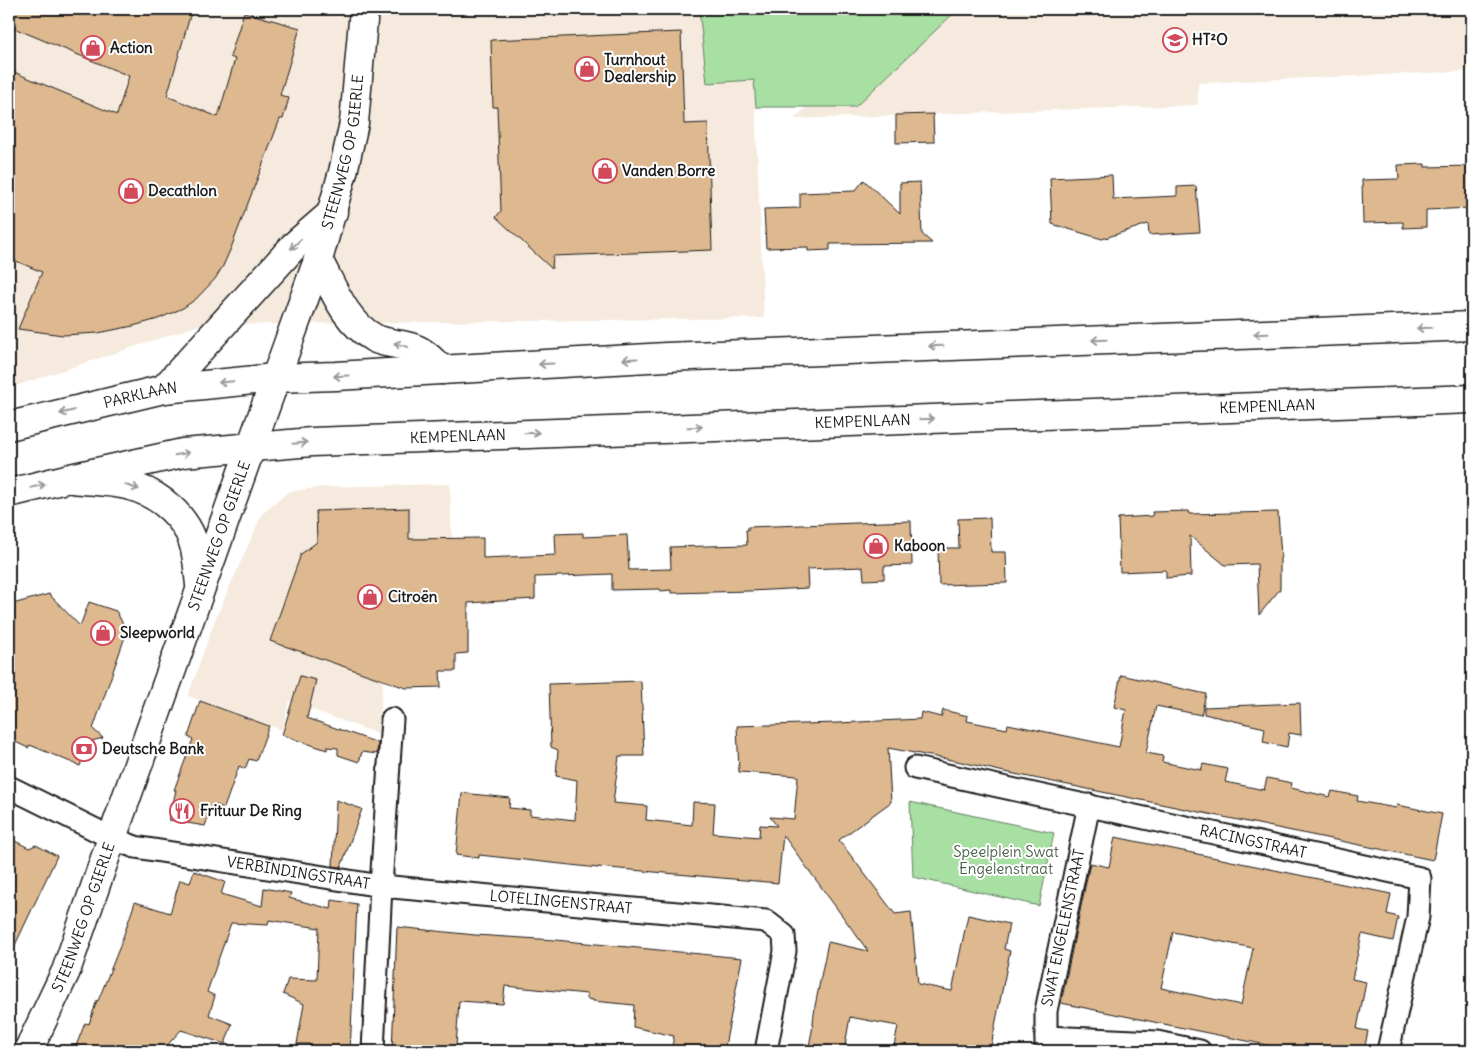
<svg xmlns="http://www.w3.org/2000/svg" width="1481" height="1060" viewBox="0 0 1481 1060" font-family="Delius,sans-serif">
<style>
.built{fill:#f5eadd}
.green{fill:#a8e0a4;stroke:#627e60}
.building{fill:#deb88f;stroke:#1c1c1c;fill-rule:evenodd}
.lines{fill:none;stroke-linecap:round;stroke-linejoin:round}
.street-casing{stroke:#1c1c1c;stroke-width:25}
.secondary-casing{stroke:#1c1c1c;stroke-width:31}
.primary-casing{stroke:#1c1c1c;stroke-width:31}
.street{stroke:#fff;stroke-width:21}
.secondary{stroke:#fff;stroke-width:28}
.primary{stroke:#fff;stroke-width:28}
.oneway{stroke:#999}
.labels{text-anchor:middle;stroke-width:4;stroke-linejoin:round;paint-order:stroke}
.poi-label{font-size:15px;font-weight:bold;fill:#1c1c1c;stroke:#fff;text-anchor:start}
.street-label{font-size:15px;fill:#1c1c1c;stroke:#fff}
.park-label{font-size:15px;fill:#4d614c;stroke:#fff}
</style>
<rect width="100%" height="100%" fill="#fff"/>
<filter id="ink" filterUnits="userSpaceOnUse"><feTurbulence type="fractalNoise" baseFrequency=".02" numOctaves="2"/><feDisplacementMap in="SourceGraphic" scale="10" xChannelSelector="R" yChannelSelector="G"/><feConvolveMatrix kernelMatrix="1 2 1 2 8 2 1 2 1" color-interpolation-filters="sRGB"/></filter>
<g filter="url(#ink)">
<g class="built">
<path d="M9 9H699L707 82 754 79 764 318 200 325 9 388Z"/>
<path d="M911 9H1472V71L1198 83V105L794 119Z"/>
<path d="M450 484 456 671H440L441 687 383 680 378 734 289 701 282 730 188 696 215 620 262 514 288 492 323 487Z"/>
</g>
<g class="green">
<path d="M699 9H958L855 107H756L754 80 707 83Z"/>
<path d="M910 802 1054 833 1039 906 913 877Z"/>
</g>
<g class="building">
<path d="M9 9H192L167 96 218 117 235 59 230 57 244 12 300 28 280 95 289 98 283 119H280L231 248 223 266 215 279 196 299 183 308 158 319 133 326 98 333 63 335 18 329 42 272 9 258V70L117 115 129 76 9 26Z"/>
<path d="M681 32 684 124 708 123 712 250 553 256 552 269 496 217 501 211 497 107H493L491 40Z"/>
<path d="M933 114 934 142 896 143V115Z"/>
<path d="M1425 164V167L1472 166V208L1426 210V227L1403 228V222L1363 223 1362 180 1399 179 1398 165Z"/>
<path d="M1112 175 1113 199 1177 196V187L1196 186 1200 232 1149 235 1148 224 1102 239 1052 224 1050 178Z"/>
<path d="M864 180 900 214V183L920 182 922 234 932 243 830 244V250L808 251V247L766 248 764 209 800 208V193L855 191Z"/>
<path d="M409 508V539L483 538V558L556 555 555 534 583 533V537L627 535 629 570 671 569 670 547 747 545 746 530H748V527L911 521 912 565 884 566V579L864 580 863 567 807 569 808 588 750 591 671 593V590L660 591V589L612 590V574L535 577V599L468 603V653L456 654V671H440L441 687 406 688 270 641 301 554 317 542 316 511Z"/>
<path d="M1188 511 1189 514 1278 512 1281 557 1280 558V589L1259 615 1257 564 1225 565 1190 536 1191 576 1166 578V570L1120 572 1118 518 1153 516 1152 512Z"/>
<path d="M990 518 991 552H1006L1007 583 939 585 938 548H959L958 519Z"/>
<path d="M49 594 80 626 89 602 116 611 127 631 93 729 103 738 88 742 80 766 30 745 28 748 9 739V605Z"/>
<path d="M1121 675 1206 694 1201 715 1156 706 1146 753 1163 756 1162 762 1201 770 1203 764 1228 769 1225 782 1245 786 1264 790 1267 778 1292 783 1291 788 1330 797 1332 791 1358 796 1357 801 1396 808 1397 805 1442 814 1433 860 1000 771 957 761 888 748 891 802 839 840 895 914 911 912 918 984 952 991 968 915 1009 924 1004 949 1010 951 990 1051H893L898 1026 850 1017 844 1051H808L812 1031 815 1006 828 942 868 951 783 835 778 883 598 867V868L479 855V858L456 855 462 793 510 798 509 808 530 810V815L575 820 577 780 556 776 558 750 551 747 549 684 641 681 644 756H619L613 803 647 806 646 820 692 825 693 802 715 803 713 833 759 837 760 825 777 826 770 817 794 819 798 776 739 772 737 726 838 723 920 719 921 712 941 717 943 710 968 716 967 721 1007 729 1008 724 1119 747 1126 710 1114 707Z"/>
<path d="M300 676 316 680 307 718 378 743 377 754 362 752 359 762 338 755V748L327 747V750L282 735Z"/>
<path d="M200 701 269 726 256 761 249 759 245 769 239 766 224 808 213 804 205 826 169 820 176 790H174L193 739 188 737Z"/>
<path d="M1300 703 1301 735 1289 733 1287 747 1263 742 1265 728 1204 714V707Z"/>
<path d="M336 800 362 809 341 867 333 866Z"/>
<path d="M1115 837 1391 894 1387 914 1398 917 1393 941 1362 934 1352 979 1366 982 1357 1029 1368 1031 1364 1051H1296L1061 1003 1090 863 1109 867ZM1173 932 1253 948 1241 1005 1161 988Z"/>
<path d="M9 838 29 848 36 845 57 856 9 958Z"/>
<path d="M194 871 225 882 221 894 262 906 264 888 291 893 289 898 331 909 332 900 357 904 350 1051H315L308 1050 309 1044H297L304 1004 283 994 288 979 317 980 319 928 269 920 268 925 231 923 207 992 215 996 209 1015 232 1024 225 1044 181 1030 162 1051H74L85 1023 89 1024 97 1000 98 1001 120 946 135 902 170 913 180 880 190 883Z"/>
<path d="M397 927 475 935 555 940 742 958 724 1051H671L674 1036 633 1027 634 1005 593 1001V1000L587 999V994L505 986 503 1004 459 1001 456 1047H449V1051H392Z"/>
</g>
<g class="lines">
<defs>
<g id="street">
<path id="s1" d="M392 719 381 886 766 921 784 935 785 951 766 1051"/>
<path id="s2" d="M915 768 1420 878 1418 917 1388 1051"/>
<path id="s3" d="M9 787 112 838 135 847 381 886 373 1051"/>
<path d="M1046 1037 1157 1042 1200 1051"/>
<path id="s4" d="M1046 1051V1011L1089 805"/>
</g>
<g id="secondary">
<path d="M73 479C90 481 109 481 127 485 153 491 177 509 189 532 197 548 198 568 200 585"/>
<path id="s5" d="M28 1051 66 971 112 838 251 447"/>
</g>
<g id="primary">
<path d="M318 260C333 287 344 321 374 338 387 345 405 343 418 350 427 354 435 364 442 370"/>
<path d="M164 389 295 245 333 212"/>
<path id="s6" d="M9 426 164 389 275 378 336 376 666 357 1472 326"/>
<path id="s7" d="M251 447 318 260 343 172 354 123 364 9"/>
<path id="s8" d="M9 493 66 479 183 453 312 442 1472 399"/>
</g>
</defs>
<use href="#street" class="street-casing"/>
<use href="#secondary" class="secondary-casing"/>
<use href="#primary" class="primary-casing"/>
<use href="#street" class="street"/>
<use href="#secondary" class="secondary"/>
<use href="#primary" class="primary"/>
</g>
<defs><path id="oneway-shaft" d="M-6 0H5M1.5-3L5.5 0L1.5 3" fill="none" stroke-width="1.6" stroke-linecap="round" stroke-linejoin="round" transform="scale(1.25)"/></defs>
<g class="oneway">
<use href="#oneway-shaft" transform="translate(296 244) rotate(136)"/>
<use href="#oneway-shaft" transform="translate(1424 328) rotate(178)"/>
<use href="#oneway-shaft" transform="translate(1261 334) rotate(178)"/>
<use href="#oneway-shaft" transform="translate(1099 340) rotate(178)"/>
<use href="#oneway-shaft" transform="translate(401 345) rotate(-165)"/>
<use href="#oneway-shaft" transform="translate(936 346) rotate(178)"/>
<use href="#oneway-shaft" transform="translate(630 359) rotate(177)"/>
<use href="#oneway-shaft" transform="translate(546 364) rotate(177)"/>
<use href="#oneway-shaft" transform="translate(341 376) rotate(177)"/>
<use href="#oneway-shaft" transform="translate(226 382) rotate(175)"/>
<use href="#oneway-shaft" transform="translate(67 412) rotate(167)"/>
<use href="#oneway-shaft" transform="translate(927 419) rotate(-2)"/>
<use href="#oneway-shaft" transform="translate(695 427) rotate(-2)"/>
<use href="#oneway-shaft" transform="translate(532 433) rotate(-2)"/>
<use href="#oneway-shaft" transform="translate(300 443) rotate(-5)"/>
<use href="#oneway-shaft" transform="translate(182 454) rotate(-9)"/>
<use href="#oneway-shaft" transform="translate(38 486) rotate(-14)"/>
<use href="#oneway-shaft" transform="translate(132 487) rotate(18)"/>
</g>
</g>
<defs>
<symbol id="school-ring" viewBox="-11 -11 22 22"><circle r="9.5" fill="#fff" stroke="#d1495b" stroke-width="1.5"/><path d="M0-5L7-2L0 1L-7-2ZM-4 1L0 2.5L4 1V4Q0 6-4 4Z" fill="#d1495b"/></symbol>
<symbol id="shop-ring" viewBox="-11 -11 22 22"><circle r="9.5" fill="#fff" stroke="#d1495b" stroke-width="1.5"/><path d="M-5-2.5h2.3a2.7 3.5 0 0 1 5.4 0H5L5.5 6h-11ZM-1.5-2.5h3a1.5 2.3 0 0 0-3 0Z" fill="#d1495b"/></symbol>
<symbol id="bank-ring" viewBox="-11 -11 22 22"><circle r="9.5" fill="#fff" stroke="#d1495b" stroke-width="1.5"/><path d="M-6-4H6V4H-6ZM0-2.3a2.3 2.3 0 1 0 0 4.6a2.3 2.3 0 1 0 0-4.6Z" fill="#d1495b"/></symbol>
<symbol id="restaurant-ring" viewBox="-11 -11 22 22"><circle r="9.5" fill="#fff" stroke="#d1495b" stroke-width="1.5"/><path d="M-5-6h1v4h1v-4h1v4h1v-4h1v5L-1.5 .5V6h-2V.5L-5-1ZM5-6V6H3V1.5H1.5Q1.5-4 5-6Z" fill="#d1495b"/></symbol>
</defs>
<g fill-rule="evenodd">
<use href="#school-ring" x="1161" y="26" width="28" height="28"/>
<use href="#shop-ring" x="79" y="34" width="28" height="28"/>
<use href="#shop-ring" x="573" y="55" width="28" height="28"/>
<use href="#shop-ring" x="591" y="157" width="28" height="28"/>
<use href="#shop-ring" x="117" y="177" width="28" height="28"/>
<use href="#shop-ring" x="862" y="532" width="28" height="28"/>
<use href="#shop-ring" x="356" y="583" width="28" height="28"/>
<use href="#shop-ring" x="89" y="619" width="28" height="28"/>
<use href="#bank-ring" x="70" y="735" width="28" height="28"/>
<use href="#restaurant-ring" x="168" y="797" width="28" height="28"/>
</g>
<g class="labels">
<g class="poi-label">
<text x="1192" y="45">HT²O</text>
<text x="110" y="53">Action</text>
<text x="604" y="65">Turnhout<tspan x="604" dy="17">Dealership</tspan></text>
<text x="622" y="176">Vanden Borre</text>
<text x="148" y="196">Decathlon</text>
<text x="894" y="551">Kaboon</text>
<text x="388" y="602">Citroën</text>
<text x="120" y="638">Sleepworld</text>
<text x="102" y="754">Deutsche Bank</text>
<text x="200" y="816">Frituur De Ring</text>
</g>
<g class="street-label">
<text dy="5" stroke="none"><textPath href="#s7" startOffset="310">STEENWEG OP GIERLE</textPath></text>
<text dy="5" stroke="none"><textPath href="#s6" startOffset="135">PARKLAAN</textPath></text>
<text dy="5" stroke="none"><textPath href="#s8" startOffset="1264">KEMPENLAAN</textPath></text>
<text dy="5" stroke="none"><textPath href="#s8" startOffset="859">KEMPENLAAN</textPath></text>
<text dy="5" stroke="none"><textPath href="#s8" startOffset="454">KEMPENLAAN</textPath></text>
<text dy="5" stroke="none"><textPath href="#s5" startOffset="550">STEENWEG OP GIERLE</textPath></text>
<text dy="5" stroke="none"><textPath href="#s2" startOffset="346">RACINGSTRAAT</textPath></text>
<text dy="5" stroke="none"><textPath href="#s3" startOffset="305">VERBINDINGSTRAAT</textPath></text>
<text dy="5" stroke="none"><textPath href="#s1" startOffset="348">LOTELINGENSTRAAT</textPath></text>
<text dy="5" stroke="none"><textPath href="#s5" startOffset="145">STEENWEG OP GIERLE</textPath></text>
<text dy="5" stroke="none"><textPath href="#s4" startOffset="125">SWAT ENGELENSTRAAT</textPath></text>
</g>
<g class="park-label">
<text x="1006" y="857">Speelplein Swat<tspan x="1006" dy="17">Engelenstraat</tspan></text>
</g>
</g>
<rect width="1481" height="1060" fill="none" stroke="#fff" stroke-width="30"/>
<rect x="15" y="15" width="1451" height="1030" fill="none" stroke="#1c1c1c" stroke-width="2" filter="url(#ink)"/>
</svg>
